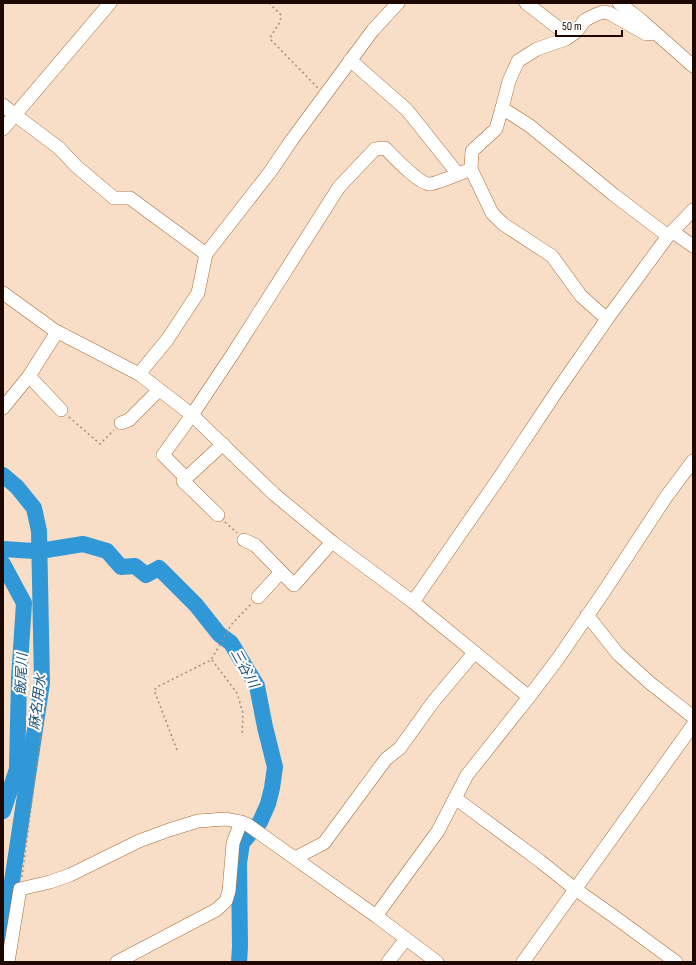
<svg xmlns="http://www.w3.org/2000/svg" width="696" height="965" viewBox="0 0 696 965" font-family="'Sofia Sans Condensed','Noto Sans JP',sans-serif">
<style>
.lines{fill:none;stroke-linecap:round;stroke-linejoin:round}
.river{stroke:#3098d7;stroke-width:16}
.minor-casing{stroke:#a96d37;stroke-width:14}
.path{stroke:#a68d7c;stroke-width:1.5;stroke-dasharray:2 3;stroke-linecap:butt}
.minor{stroke:#fff;stroke-width:13}
.labels{text-anchor:middle;stroke-width:4;stroke-linejoin:round;paint-order:stroke}
.water-label{font-size:14px;font-style:italic;fill:#245879;stroke:#fff}
</style>
<rect width="100%" height="100%" fill="#f8ddc7"/>
<g class="lines">
<g class="river">
<path d="M3 475 17 487 34 508 39 531 42 683 3 941"/>
<path d="M3 549 34 551"/>
<path d="M46 550 83 544 107 551 121 567 135 566 146 575 159 568 196 605 219 634 231 643 257 686 265 727 275 767 272 788 268 804 260 822 242 843 239 863 240 947 239 962"/>
<path d="M3 564 24 603 19 679 17 769 3 811"/>
</g>
<defs>
<g id="minor">
<path d="M526 3 569 36"/>
<path d="M619 3 641 20 693 66"/>
<path d="M350 60 407 110 458 174"/>
<path d="M3 105 15 115 59 148 76 166 114 198H130L206 254"/>
<path d="M502 108 509 81 518 61 537 49 566 39 576 32 585 20 595 15 603 12 609 13 646 34 655 33"/>
<path d="M3 129 110 3"/>
<path d="M471 169 492 213 503 224 552 256 581 296 607 319"/>
<path d="M673 232 693 246"/>
<path d="M3 293 54 330 139 374 192 415 274 494 332 542 413 602 529 697"/>
<path d="M139 374 167 340 198 293 206 254 270 172 291 141 373 30 398 3"/>
<path d="M29 376 61 410"/>
<path d="M3 408 29 376 57 332"/>
<path d="M121 423 129 420 159 390"/>
<path d="M186 478 163 455 192 415 234 352 339 187 375 149 385 148C394 157 418 183 429 184 436 184 463 172 471 169L472 151 496 129 502 108 530 126 614 195 668 236"/>
<path d="M218 515 183 481 223 444"/>
<path d="M244 540 255 545 294 585 332 542"/>
<path d="M258 597 281 572"/>
<path d="M413 602 499 478 557 391 607 319 668 236 693 210"/>
<path d="M587 615 618 654 650 683 693 717"/>
<path d="M455 798 540 861 575 889 612 915 676 962"/>
<path d="M295 858 324 843 386 759 400 748 433 702 474 653"/>
<path d="M376 916 438 831 467 775 529 697 557 660 605 590 666 497 693 461"/>
<path d="M8 962 20 889 50 882 70 875 139 841 169 830 198 821 226 819 241 822 248 825 376 916 437 962"/>
<path d="M117 962 216 910 226 901 229 891 233 843 241 822"/>
<path d="M388 962 406 939"/>
<path d="M523 962 693 725"/>
</g>
</defs>
<use href="#minor" class="minor-casing"/>
<g class="path">
<path d="M269 3 281 15 280 22 271 36 270 39 318 88"/>
<path d="M69 417 100 444 114 430"/>
<path d="M225 522 237 533"/>
<path d="M212 660 237 693 243 713 242 736"/>
<path d="M177 750 154 690 159 686 211 660 231 625 251 604"/>
<path d="M22 877 46 693 45 685"/>
</g>
<use href="#minor" class="minor"/>
</g>
<g class="labels">
<g class="water-label">
<text transform="translate(245 668) rotate(61)" y="5">三谷川</text>
<text transform="translate(21 674) rotate(-88)" y="5">飯尾川</text>
<text transform="translate(37 702) rotate(-83)" y="5">麻名用水</text>
</g>
</g>
<rect width="696" height="965" fill="none" stroke="#1d0700" stroke-width="8"/>
<path d="M556 30v6h66v-6" fill="none" stroke="#1d0700" stroke-width="2"/>
<text x="562" y="30" font-size="12" fill="#1d0700" stroke="#ffffff" stroke-width="3" paint-order="stroke">50 m</text>
</svg>
